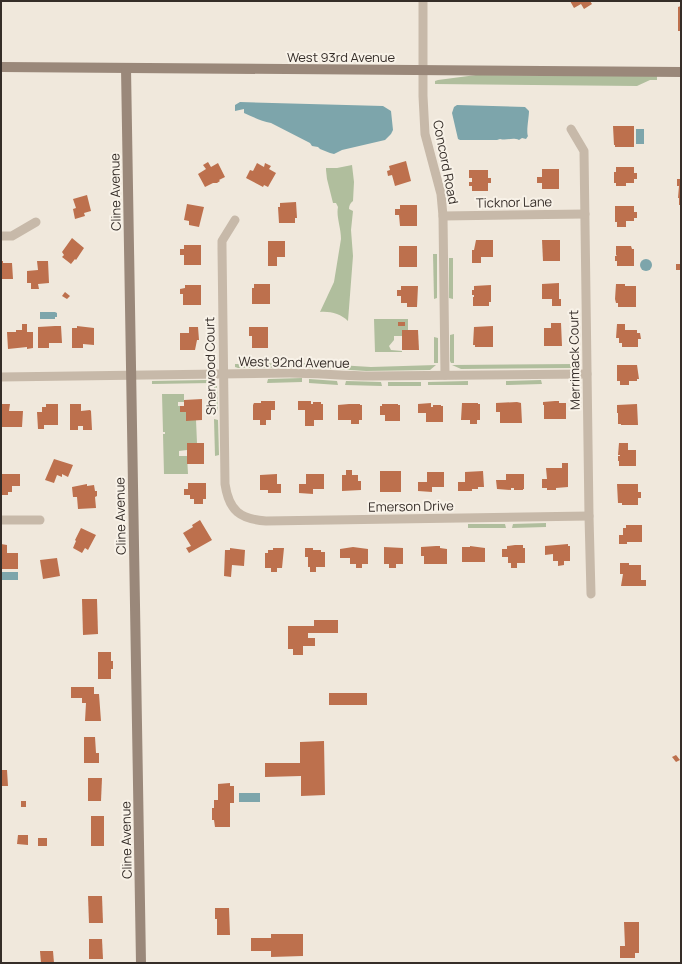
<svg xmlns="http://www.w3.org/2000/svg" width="682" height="964" viewBox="0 0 682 964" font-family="Manrope,sans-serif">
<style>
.green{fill:#b0be9d}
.water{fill:#7da5ab}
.building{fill:#bd704d}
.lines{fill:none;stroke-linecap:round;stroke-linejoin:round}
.street{stroke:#c7b9a9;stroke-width:9}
.secondary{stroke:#9a887a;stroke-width:10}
.labels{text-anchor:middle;stroke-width:4;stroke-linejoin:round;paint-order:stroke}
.street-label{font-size:13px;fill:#352d28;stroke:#f8f2e8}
</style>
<rect width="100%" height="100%" fill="#f0e8dc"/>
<g class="green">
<path d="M476 75 657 76V80H650L637 86 435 84V81L438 80Z"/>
<path d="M352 165 354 182 353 201C350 203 349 206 349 209L353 211 351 230 353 256 348 321C341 314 330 311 320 312L334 282 341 239C341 227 336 217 338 207L336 203H333L327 179 326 170V168H337Z"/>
<path d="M433 254H437V298L434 299Z"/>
<path d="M449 258H453V299L449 298Z"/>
<path d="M374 319H408V330H402V336H394V340L389 346 391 350 402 351V352H375Z"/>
<path d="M454 334V363H451L450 361V335Z"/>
<path d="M434 337 438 338V363H434Z"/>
<path d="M305 363 371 367 436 365 430 370 366 371 304 367 238 368 235 367V364Z"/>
<path d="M575 364V367L573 368 461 369 452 365Z"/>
<path d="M302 378V382L267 383 268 379Z"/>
<path d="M309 379 337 381 338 385 309 383Z"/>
<path d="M206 380 212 381V383L152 384V381Z"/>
<path d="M541 380 542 384 506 385V381Z"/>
<path d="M346 381 381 382 382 386 345 385Z"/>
<path d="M468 381V385H428V382Z"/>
<rect x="388" y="382" width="33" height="4"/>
<path d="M214 385 217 386 218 411 214 412Z"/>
<path d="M162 394H184V402H178V406H180V412H186V420H196L197 443 187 450 179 451V456H187L188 474H164L163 434H165V432H163Z"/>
<path d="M214 419 218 420 219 455 215 456Z"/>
<path d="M546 523V527L512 528 513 524Z"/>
<path d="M468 524H505L506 528H468Z"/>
</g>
<g class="water">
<path d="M240 102 383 106 391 111 393 130 391 134 385 140 342 150 334 154 330 153 320 149 318 147 312 146 310 143 271 123C261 121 253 117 244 113V109L235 111V105Z"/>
<path d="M457 105 525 107 529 111C529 117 526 132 528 136L526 139 522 138 519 140C512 137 507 141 500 139L497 140H460L458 139 452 113 454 107Z"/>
<rect x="636" y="129" width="8" height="15"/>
<circle cx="646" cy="265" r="6"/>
<path d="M40 312H55L57 313V317H55V319H40Z"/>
<rect x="2" y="572" width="16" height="8"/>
<rect x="239" y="793" width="21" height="9"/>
</g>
<g class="building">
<path d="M570 1H590L592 4 584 9 581 4 574 8Z"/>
<path d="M681 6V31H678V7Z"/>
<path d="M613 126H634V147H615V145H614Z"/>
<path d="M406 161 411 181 395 186 392 175 388 176 387 171 390 170 389 166Z"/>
<path d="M208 162 211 167 218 163 225 177 219 180 220 181 217 183H213L205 187 198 174 206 169 203 165Z"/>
<path d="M257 163 264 167 265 163 271 166 269 169 276 173 268 187 264 185 263 187 246 178 250 170 253 171Z"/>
<path d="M616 167H634V173H637V179H634V183H626V186H616V183H614V172H616Z"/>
<path d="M542 169H559V189H542V183H537V177H542Z"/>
<path d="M469 170H488V178H491V183H488V191H472V186H469V182H472V178H469Z"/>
<path d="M677 179H681V205H679V198H678L679 186H677Z"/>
<path d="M87 195 91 211 84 213 85 216 75 219 73 209 76 208 73 199Z"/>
<path d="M296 202 297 218H295V223H279L278 207H280V203Z"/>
<path d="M187 204 204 207 199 227 189 225V221L184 220Z"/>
<path d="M400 205H417V226H400L399 215H395V209H400Z"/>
<path d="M615 206H634V212H637V218H634V221H626V227H617V222H615Z"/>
<path d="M72 238 84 248 76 260 75 259 71 264 62 257 64 255 62 252Z"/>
<path d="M476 240H493V257H481V263H472V250H474Z"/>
<path d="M542 240H560V261H543Z"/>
<path d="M268 241H285V257H277V266H268Z"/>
<path d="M184 245H201V265H184V255H180V249H184Z"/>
<rect x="399" y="246" width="18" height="21"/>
<path d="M616 246H631L632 249H634V266H617V261H615V256H617L616 255Z"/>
<path d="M1 261H3V263H12L13 279H1Z"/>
<path d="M37 261H48L49 283 38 284 39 289H31V283H27V271L38 270Z"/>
<path d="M676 264H681V281H680V270H676Z"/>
<path d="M559 283V299H561V306H552V299H542V284Z"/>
<path d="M254 284H270V304H252V288H254Z"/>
<path d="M616 284H625V286H636V307H618V303H616L615 299Z"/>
<path d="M185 285H201V305H183V294H180V289L185 288Z"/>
<path d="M491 285V302H489V306H473V297H474V295H472V290H474V286Z"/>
<path d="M401 286H418L417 307H407V303H401V296H397V290H401Z"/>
<path d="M65 292 70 296 67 299 62 296Z"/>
<rect x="398" y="322" width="7" height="4"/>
<path d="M551 323H561L562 346H544V328H551Z"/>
<path d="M22 324H27V332H33V348L27 349V347L8 349 7 332H16V330H22Z"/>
<path d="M617 324H625V330H637V333H640L641 339H638V347H622V343H619V338H616Z"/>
<path d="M55 326H61L62 343H49V348H38V327Z"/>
<path d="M77 326 94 328V345L83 344V348H72V328H77Z"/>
<path d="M493 326V347H475V345H473L474 327Z"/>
<path d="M189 327H198L199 340H197L195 350H180V333H189Z"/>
<path d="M249 327H268V348H252V336H249Z"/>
<path d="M402 330H418L419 350H402Z"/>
<path d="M617 365H637L639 379H637V381H629V385H620V381H617Z"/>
<path d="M202 399V420L186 421V412H180V406H184V400Z"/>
<path d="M261 401H275V410H271V420H266V425H260V420H253V405L254 403H261Z"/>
<path d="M298 401H311V404H313V402H321V404H323V420H314V426H305V410H298Z"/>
<path d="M555 401H559V403H566V419H544V405H543V402Z"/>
<path d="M517 402 521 403 522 423H500V412H496V403Z"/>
<path d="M431 403V407H433V405H441V406H443V422H426V413H418V404Z"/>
<path d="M462 403H478V404H480V420H477V424H470V420H461Z"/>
<path d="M1 404H10L9 411H23L22 427H1Z"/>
<path d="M46 404H58V425H44V429H38L37 412H42V407H46Z"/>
<path d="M70 404H81V411L90 410 91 411 92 430H83V426H78V430H70Z"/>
<path d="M349 404H360V405H362V420H359V424H351V420H338V405Z"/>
<path d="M382 404H398V405H400V421H385V415H380V406H382Z"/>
<path d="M637 404 638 425H621V424H618V413H617V405Z"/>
<rect x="187" y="443" width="17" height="21"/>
<path d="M619 443H628V450H636V466H619V461H618V456H620V455H618Z"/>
<path d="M54 459 73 465 68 477 62 474V477L57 475 54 483 45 480Z"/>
<path d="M562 463H568V487L556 488V490H547V488H542V479H547L546 468H562Z"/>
<path d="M346 470H352V475H358V481H361V490L342 491V475H346Z"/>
<rect x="380" y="471" width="21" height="21"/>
<path d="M483 471 484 487H478V489H472V491H458V482H465V472Z"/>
<path d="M427 472H444V487H432V492L418 491V482H427Z"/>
<path d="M1 474H20V486H12V492H8V495H1Z"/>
<path d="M277 474V484H281V493H268V490H260V475Z"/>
<path d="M306 474H324V489H313V494L299 493V484H306Z"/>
<path d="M506 474H524V489H523V490H514V488H511V490L497 489 496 480H506Z"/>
<path d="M188 483H206V499H203V504H194V499H190V495H184V489H188Z"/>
<path d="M87 484V486L94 485 95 491H97V496L95 497 96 508 78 509 77 497H73L72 487Z"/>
<path d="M617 484H638V492H641V498H638V505H622V503H618Z"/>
<path d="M200 520 212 540 189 553 186 548 191 546 183 533 193 527 192 525Z"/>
<path d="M626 525H642V542H627V544H619V535H623V528H626Z"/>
<path d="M81 528 96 535 88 550 85 548 82 553 73 548 76 541 75 540Z"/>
<path d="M1 544 7 545V553H18V569H1Z"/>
<path d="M568 544V546H570V561H564V565L558 566V561H553V554L545 555V546Z"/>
<path d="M515 545H523V548H525V563H517V568H511V563H508V557H502V549H507V546Z"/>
<path d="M436 546H440V548L447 549V564H424V556H421V547Z"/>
<path d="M470 546 485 548V562H462V547H470Z"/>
<path d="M353 547 368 549V564H362V568H356V564H350V558H340V549Z"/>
<path d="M384 547 403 548V564H396V568H389V564H384Z"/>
<path d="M230 548 245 550 244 566 232 565 231 577 224 576 225 550H230Z"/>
<path d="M273 548H284L282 568H277V572H271V568H265V553H268V550H273Z"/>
<path d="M305 548H313V550H321V552H325V567H316V572H310V567H308V557H305Z"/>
<path d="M57 558 60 576 43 579 40 560Z"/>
<path d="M620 563H629V565H641V580H646V586H621L623 574H620Z"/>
<path d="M82 599H97L98 634 83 635Z"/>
<path d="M314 620H338V633H308V638H315V646H303V655H293V649H288V626H314Z"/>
<path d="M98 652H111V661H113V669H111V679H98Z"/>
<path d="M71 687H94V694H99L101 721H85L86 703H82V698H71Z"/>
<rect x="329" y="693" width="38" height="12"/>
<path d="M84 737H95L96 753H99V763H84Z"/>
<path d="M324 741 325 795 301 796V776L265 777V763H300V742Z"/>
<path d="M676 755 680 760 676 762 672 757Z"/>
<path d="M1 770H7L8 786H1Z"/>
<path d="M88 778H102L101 801H88Z"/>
<path d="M230 783V786H234V803H230V827H215L214 820H212V808H214V800H218V784Z"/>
<rect x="21" y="801" width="5" height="6"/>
<rect x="91" y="816" width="13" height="30"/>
<path d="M18 835H28V845L17 844Z"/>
<rect x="38" y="838" width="9" height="8"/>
<path d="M88 896H102L103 923H89Z"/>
<path d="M215 908H229L230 935H217V919H215Z"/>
<path d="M624 922H639V953H635V958H620V946H625Z"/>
<path d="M271 934H303V956L271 957V951H251V938H271Z"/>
<path d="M89 939H102L103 959H89Z"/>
<path d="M40 951H53L54 963H41Z"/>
</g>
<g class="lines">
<g class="street">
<path d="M423 1V96L425 134 441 194 443 216 445 375"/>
<path d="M571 129 584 151 589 516 591 594"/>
<path d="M443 216 585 214"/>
<path d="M235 220 222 241V248L225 484C229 511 240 519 266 521L589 516"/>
<path d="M1 236H12L36 222"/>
<path d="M1 377 289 373C317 373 344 376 372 376L587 374"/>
<path d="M1 520H40"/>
</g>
<g class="secondary">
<path d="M1 67 681 72"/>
<path d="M126 68 141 963"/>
</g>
</g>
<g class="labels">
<g class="street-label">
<text x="341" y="62">West 93rd Avenue</text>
<text transform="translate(446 162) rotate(79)" y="5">Concord Road</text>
<text transform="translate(115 192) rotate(-91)" y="5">Cline Avenue</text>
<text transform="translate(514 202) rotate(-1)" y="5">Ticknor Lane</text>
<text transform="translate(574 360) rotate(-91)" y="5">Merrimack Court</text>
<text transform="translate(294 362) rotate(1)" y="5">West 92nd Avenue</text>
<text transform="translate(210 366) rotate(-91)" y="5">Sherwood Court</text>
<text transform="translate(411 506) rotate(-1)" y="5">Emerson Drive</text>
<text transform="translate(120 516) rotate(-91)" y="5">Cline Avenue</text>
<text transform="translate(126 840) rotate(-91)" y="5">Cline Avenue</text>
</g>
</g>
<rect width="682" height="964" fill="none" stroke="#352d28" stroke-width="4"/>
</svg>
